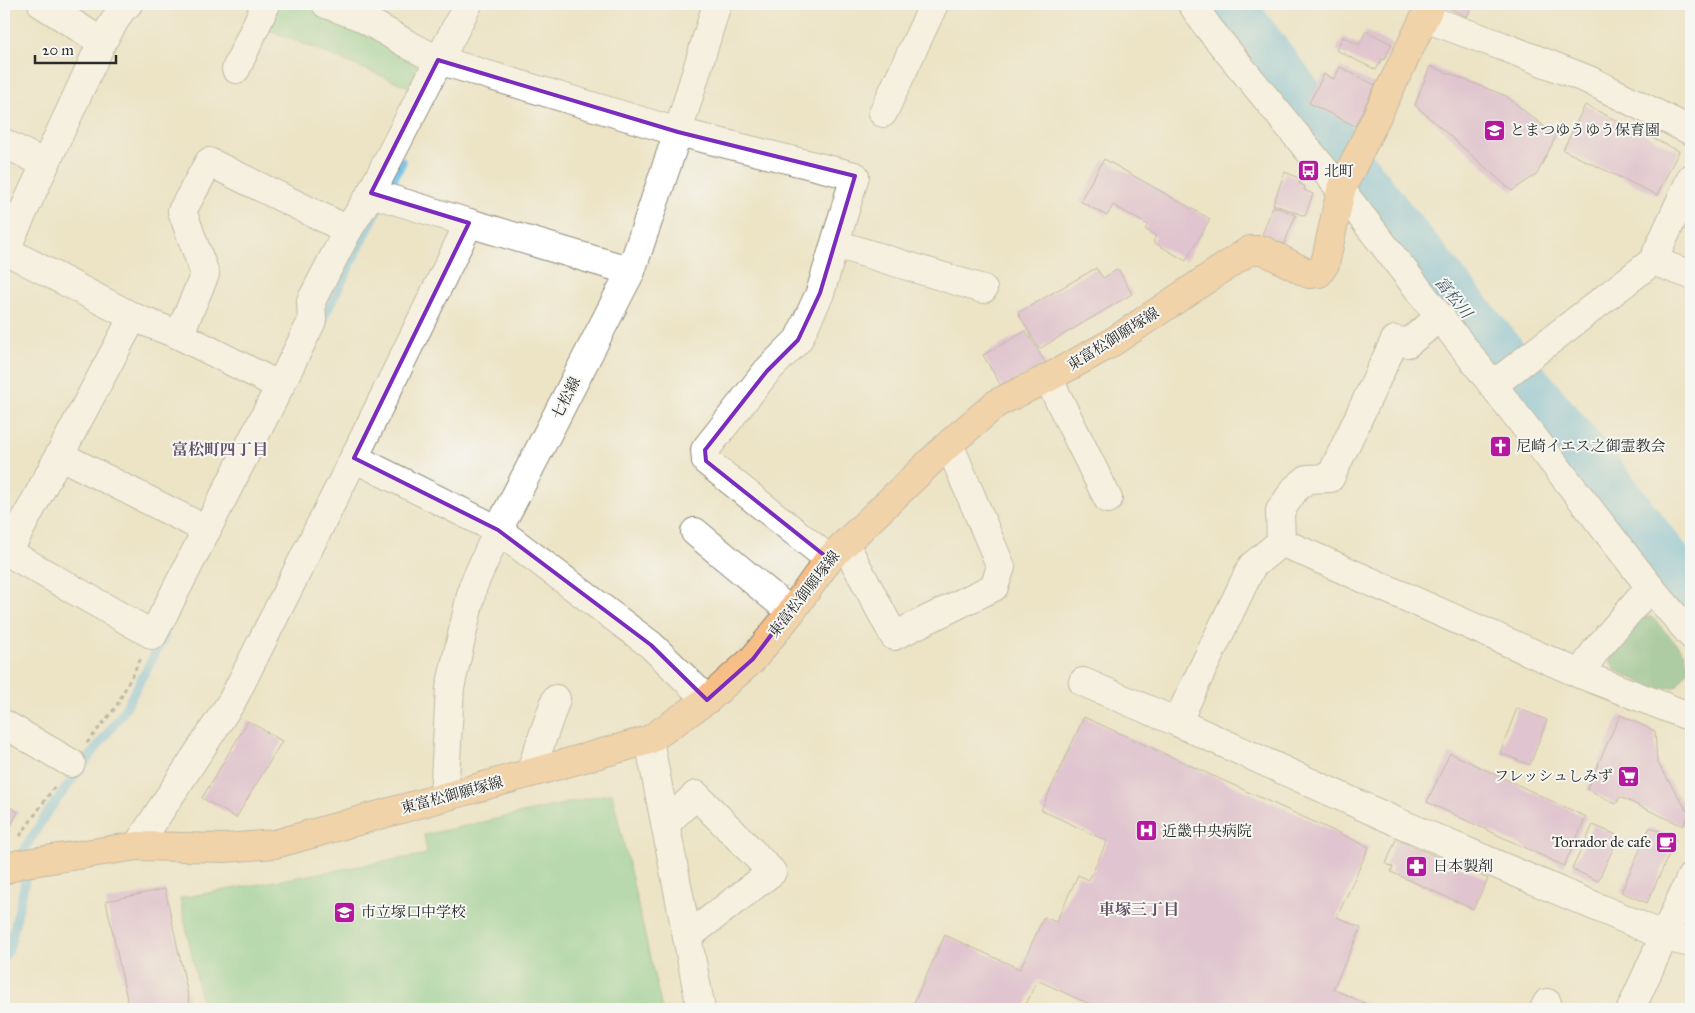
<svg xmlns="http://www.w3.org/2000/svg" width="1695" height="1013" viewBox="0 0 1695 1013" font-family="'IM FELL Great Primer','Noto Serif JP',serif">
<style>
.green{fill:#78cc8f;stroke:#527c5d}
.forest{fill:#62b07a;stroke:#466e52}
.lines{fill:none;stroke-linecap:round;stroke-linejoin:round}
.stream{stroke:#6bbee7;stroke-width:9}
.river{stroke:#6bbee7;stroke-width:49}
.building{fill:#d09dda}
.minor-casing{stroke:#8c8878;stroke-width:30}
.major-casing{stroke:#8c8878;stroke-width:30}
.path{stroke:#8c8878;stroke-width:3;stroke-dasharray:4 4;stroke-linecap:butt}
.minor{stroke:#fff;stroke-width:28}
.major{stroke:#f7be88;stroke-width:28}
.marked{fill:none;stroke:#7b2cbf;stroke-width:4;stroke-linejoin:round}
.labels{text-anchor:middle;stroke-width:4;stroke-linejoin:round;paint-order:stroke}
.poi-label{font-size:15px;fill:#2b2b2b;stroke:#f6f6f2;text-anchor:start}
.street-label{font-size:15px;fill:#2b2b2b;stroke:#f6f6f2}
.water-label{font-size:16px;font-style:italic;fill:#3e5763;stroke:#f6f6f2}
.neighbourhood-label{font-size:16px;font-weight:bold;fill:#655368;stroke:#f6f6f2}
</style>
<rect width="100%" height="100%" fill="#f6f6f2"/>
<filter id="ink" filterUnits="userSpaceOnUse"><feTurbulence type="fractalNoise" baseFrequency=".02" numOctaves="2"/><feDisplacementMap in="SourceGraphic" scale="10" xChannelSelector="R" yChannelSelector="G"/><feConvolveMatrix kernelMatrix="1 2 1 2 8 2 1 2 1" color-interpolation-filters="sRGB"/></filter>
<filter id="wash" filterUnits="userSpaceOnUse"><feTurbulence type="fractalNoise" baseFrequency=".0096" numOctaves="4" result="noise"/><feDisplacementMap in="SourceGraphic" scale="20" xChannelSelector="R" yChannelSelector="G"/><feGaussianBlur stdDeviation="1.12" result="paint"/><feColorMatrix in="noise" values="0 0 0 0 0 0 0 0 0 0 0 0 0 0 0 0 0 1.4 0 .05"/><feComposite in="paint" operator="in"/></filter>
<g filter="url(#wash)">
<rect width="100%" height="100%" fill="#ede4c6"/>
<g class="green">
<path d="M278 6 311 9 359 26 416 64 418 73 411 88 262 27Z"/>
<path d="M612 793 662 1009H203L180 898 427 854 424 835Z"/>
</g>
<path class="forest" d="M1637 617H1652L1685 653 1689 669 1676 687 1655 689 1615 670 1610 661V649Z"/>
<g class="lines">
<g class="stream">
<path d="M320 325 402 162"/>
<path d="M4 957 9 950 25 882 26 847 47 813 122 714 165 636"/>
</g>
<path class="river" d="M1229 4 1393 221 1612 489 1685 585"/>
</g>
<g id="blocks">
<g class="building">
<path d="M1451 4H1473L1467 17 1449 8Z"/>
<path d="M1366 31 1392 44 1384 60 1382 59 1376 70 1336 50 1343 37 1359 45Z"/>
<path d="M1430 66 1506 96 1556 136 1537 174 1512 191 1415 105Z"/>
<path d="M1340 67 1375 85 1355 126 1309 103 1324 74 1334 79Z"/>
<path d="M1585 105 1679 151 1657 195 1563 150Z"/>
<path d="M1104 159 1210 219 1186 261 1153 242 1156 236 1145 229 1148 225 1113 205 1107 216 1080 201Z"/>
<path d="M1285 172 1301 179 1299 184 1305 186 1304 190 1313 194 1305 216 1273 204Z"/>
<path d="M1273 206 1296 215 1284 244 1262 235Z"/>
<path d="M1096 268 1103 278 1118 269 1132 294 1039 349 1018 313Z"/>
<path d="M1026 331 1046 364 1003 389 983 355Z"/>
<path d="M1517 708 1547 720 1530 765 1500 753Z"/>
<path d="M1620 715 1655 731 1657 762 1689 814 1683 826 1620 797 1616 804 1587 789Z"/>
<path d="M1084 717 1369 847 1337 917 1361 928 1333 989 1378 1009H1100L1037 980 1024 1009H911L945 935 1020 969 1044 917 1056 922 1078 875 1089 880 1107 841 1041 810Z"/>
<path d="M248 721 282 741 236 818 202 798Z"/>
<path d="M1450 753 1586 817 1564 866 1427 802Z"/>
<path d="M4 804 18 812 4 838Z"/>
<path d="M1593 825 1619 836 1598 881 1572 869Z"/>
<path d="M1650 827 1676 839 1647 903 1621 892Z"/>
<path d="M1396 839 1488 879 1473 909 1391 872 1393 867 1386 864Z"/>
<path d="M165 889 191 1009H129L106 901Z"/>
</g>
</g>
</g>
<g filter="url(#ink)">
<use href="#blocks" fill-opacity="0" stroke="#8c8878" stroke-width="1"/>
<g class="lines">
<defs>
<g id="minor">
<path d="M42 4 102 42"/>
<path d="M326 4 359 16 409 45 438 60 678 132 855 176 820 293 798 340 767 371 705 450 706 461 829 559"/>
<path d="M1192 4 1207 26 1341 190 1650 587 1691 635"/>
<path d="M1425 18 1502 46 1589 80 1691 131"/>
<path d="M236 69 266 4"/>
<path d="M883 113 934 4"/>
<path d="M4 143 45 164"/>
<path d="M469 223 631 271"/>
<path d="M836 244 983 289"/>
<path d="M5 250 133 317 179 335 280 386 312 321 311 301 348 230 371 193 468 4"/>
<path d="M4 253 102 42 121 10 128 4"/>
<path d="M1653 261 1691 178"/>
<path d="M179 335 205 274 182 211 209 162 348 230"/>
<path d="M1048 378 1108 499"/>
<path d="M1493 385 1653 261 1691 275"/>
<path d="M59 455 207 530"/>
<path d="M354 458 498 530 651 645 707 700"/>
<path d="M695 532 791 612"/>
<path d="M1281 542 1280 511 1295 489 1307 479 1330 478 1395 340 1408 343 1440 317"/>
<path d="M845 544 894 636 994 587 1001 567 949 444"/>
<path d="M4 550 153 635 280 386"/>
<path d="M8 552 133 317"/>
<path d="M1580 674 1596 650 1650 587"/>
<path d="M1083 682 1177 722 1395 821 1639 925 1665 937 1691 943"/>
<path d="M1177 722 1252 566 1281 542 1580 674 1691 717"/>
<path d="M4 724 71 763"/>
<path d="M649 740 701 1009"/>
<path d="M530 773 556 699"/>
<path d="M444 797 450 688 473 586 498 530 631 271 678 132 717 4"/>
<path d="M665 824 696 795 772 872 687 937"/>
<path d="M137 846 232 701 354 458 469 223 371 193"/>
<path d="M1544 1009 1547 1003"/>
<path d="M1631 1009 1691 877"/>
</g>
<path id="major" d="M4 870 19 864 137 846 225 848 275 844 649 740 707 700 753 659 791 612 829 559 949 444 997 403 1048 378 1108 345 1250 250H1263L1309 274 1319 273 1325 264 1341 190 1431 4"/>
</defs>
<use href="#minor" class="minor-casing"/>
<use href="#major" class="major-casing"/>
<g class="path">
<path d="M87 743 116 707 141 658"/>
<path d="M20 836 55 786"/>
</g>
<use href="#minor" class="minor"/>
<use href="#major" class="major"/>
</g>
</g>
<path d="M0 0H1695V1013H0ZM438 60 678 132 855 176 820 293 798 340 767 371 705 450 706 461 829 559 753 659 707 700 651 645 498 530 354 458 469 223 371 193Z" fill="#ede4c6" fill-opacity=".55" fill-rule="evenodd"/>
<path class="marked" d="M438 60 678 132 855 176 820 293 798 340 767 371 705 450 706 461 829 559 753 659 707 700 651 645 498 530 354 458 469 223 371 193Z"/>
<defs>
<symbol id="school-square" viewBox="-11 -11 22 22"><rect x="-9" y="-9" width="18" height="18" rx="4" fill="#b5179e" stroke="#f6f6f2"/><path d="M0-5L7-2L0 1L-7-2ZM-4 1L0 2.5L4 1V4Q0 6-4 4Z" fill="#fff"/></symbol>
<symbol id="bus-square" viewBox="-11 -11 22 22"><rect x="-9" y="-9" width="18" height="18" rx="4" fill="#b5179e" stroke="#f6f6f2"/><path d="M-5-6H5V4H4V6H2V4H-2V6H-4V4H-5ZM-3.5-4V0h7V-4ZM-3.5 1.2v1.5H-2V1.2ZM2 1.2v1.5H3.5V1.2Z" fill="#fff"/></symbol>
<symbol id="church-square" viewBox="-11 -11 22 22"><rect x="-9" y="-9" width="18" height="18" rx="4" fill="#b5179e" stroke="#f6f6f2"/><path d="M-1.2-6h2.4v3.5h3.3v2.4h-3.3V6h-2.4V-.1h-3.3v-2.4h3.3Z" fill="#fff"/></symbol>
<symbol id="supermarket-square" viewBox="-11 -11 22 22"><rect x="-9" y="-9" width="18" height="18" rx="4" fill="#b5179e" stroke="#f6f6f2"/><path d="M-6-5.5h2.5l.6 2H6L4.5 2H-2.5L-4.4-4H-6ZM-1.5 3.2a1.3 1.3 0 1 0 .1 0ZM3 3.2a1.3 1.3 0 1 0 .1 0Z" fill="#fff"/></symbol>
<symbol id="hospital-square" viewBox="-11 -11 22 22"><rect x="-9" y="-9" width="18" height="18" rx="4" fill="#b5179e" stroke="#f6f6f2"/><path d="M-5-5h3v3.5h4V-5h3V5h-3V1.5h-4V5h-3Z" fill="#fff"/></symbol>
<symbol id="cafe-square" viewBox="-11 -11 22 22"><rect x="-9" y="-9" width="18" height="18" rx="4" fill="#b5179e" stroke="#f6f6f2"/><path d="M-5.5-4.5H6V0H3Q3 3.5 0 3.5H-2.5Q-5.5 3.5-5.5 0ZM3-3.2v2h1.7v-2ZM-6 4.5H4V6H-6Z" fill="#fff"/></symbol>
<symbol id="pharmacy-square" viewBox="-11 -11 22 22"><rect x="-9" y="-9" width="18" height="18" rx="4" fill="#b5179e" stroke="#f6f6f2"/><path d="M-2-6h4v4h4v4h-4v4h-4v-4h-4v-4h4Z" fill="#fff"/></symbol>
</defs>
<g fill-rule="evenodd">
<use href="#school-square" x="1482" y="118" width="25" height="25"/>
<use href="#bus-square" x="1296" y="158" width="25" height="25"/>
<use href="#church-square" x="1488" y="434" width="25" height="25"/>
<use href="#supermarket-square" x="1616" y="764" width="25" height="25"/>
<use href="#hospital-square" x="1134" y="818" width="25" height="25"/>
<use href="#cafe-square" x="1654" y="830" width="25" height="25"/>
<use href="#pharmacy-square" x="1404" y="854" width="25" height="25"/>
<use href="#school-square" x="332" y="900" width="25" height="25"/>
</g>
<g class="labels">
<g class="poi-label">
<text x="1510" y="135">とまつゆうゆう保育園</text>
<text x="1324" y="176">北町</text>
<text x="1516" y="451">尼崎イエス之御霊教会</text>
<text x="1613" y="781" text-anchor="end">フレッシュしみず</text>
<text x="1162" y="836">近畿中央病院</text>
<text x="1651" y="847" text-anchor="end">Torrador de cafe</text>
<text x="1433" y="871">日本製剤</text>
<text x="361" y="917">市立塚口中学校</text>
</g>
<g class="street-label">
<text transform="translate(1113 339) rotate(-32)" y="5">東富松御願塚線</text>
<text transform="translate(566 398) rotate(-63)" y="5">七松線</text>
<text transform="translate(804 594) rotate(-52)" y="5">東富松御願塚線</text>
<text transform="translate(452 795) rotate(-15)" y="5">東富松御願塚線</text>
</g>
<g class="water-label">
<text transform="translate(1454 297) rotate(51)" y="6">富松川</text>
</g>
<g class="neighbourhood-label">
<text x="220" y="455">富松町四丁目</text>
<text x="1139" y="915">車塚三丁目</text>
</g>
</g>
<rect width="1695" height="1013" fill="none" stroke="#f6f6f2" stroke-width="20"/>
<path d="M35 55v8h81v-8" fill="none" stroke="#2b2b2b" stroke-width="2.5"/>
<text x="42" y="55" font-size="15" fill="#2b2b2b" stroke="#f6f6f2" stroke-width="4" paint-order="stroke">20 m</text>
</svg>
